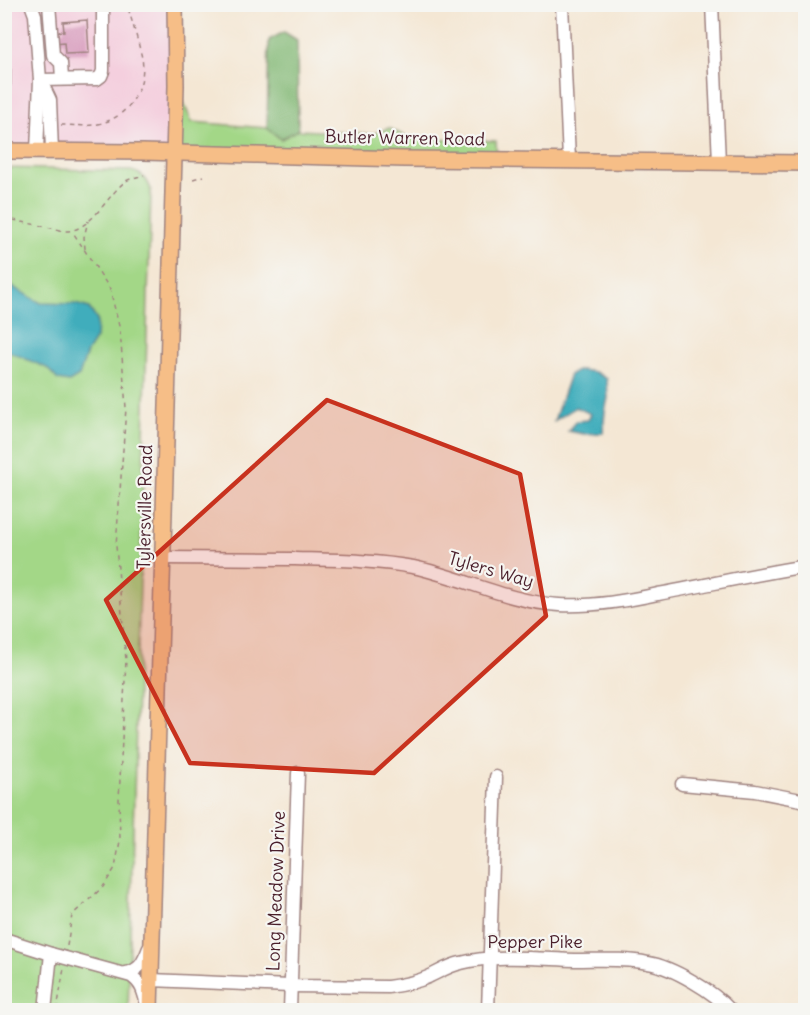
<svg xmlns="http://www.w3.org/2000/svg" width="810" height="1015" viewBox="0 0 810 1015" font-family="Delius,sans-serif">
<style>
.built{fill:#f4cfde}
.green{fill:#a3d787;stroke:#767b59;stroke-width:1.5}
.forest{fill:#82b874;stroke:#666c50;stroke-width:1.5}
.water{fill:#3fadbc;stroke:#446674;stroke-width:1.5}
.building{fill:#dba5c3}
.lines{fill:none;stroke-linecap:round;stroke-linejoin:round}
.minor-casing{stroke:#9f8380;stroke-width:15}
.major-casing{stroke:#9f8380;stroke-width:18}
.path{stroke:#9f8380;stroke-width:1.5;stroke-dasharray:4.5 4.5;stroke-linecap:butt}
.minor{stroke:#fff;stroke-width:12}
.major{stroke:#f6be87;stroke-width:15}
.marked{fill:#c8321e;fill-opacity:0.2;stroke:#c8321e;stroke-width:4.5;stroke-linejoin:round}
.labels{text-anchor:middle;stroke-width:4.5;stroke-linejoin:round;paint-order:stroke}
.street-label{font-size:18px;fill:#4a1f2b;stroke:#f6f6f2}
</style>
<rect width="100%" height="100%" fill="#f6f6f2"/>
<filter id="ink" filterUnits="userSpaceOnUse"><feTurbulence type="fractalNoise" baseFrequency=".0167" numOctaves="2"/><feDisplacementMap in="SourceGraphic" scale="12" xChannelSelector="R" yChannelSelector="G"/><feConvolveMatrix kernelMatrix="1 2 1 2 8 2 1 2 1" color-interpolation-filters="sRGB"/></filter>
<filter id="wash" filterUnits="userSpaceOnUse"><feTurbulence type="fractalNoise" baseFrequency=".008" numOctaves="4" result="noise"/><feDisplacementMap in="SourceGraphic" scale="24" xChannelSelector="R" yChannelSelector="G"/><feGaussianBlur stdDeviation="1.35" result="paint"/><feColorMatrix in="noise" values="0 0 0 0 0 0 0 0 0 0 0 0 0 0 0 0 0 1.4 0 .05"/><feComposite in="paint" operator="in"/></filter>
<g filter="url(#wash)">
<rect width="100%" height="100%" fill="#f4e7d4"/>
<path class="built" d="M4 5H175V154L5 151Z"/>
<g class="green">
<path d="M176 86 192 122 267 128 281 139 298 130 372 134 389 128 406 137 496 141 497 159 175 154Z"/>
<path d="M5 168 131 171C142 173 148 180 151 190L128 1010H5Z"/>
</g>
<path class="forest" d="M284 32 297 40 298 130 281 139 267 128 269 40Z"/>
<g class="water">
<path d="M5 279 9 285 41 303 76 304 89 308 97 320 96 338 87 352 79 376 69 382 58 380 47 368 8 351H5Z"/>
<path d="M580 370 595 372 607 379 608 398 605 411 603 433 584 434 568 431 576 421 588 420 591 414 576 407 554 421 570 374Z"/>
</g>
<g id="blocks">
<path class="building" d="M87 20 89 53 65 54 64 42 55 43 54 32 64 31 63 22Z"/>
</g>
</g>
<g filter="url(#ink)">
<use href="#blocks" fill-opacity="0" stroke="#9f8380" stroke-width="1.5"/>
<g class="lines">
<defs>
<g id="minor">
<path d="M31 4 35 15 40 80 37 151"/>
<path d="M49 4 53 55 61 63 62 79"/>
<path d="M562 4 569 160"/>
<path d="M712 4 719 162"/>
<path d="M4 70V84"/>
<path d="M40 80 97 79 101 76 103 71V4"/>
<path d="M41 81 50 100 52 151"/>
<path d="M163 558C207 558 251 559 295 559 335 560 375 560 413 567 462 577 508 602 559 605 592 607 626 601 658 594 707 585 756 574 806 566"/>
<path d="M682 784 755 791 806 801"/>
<path d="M4 939 51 954 131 976C142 983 144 993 147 1005"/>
<path d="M125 973C140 971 144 961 149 948"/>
<path d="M151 980 290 986 388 987C402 985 415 983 428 977 439 972 450 965 461 963 495 954 540 959 575 960 599 960 625 958 648 963 673 967 714 992 730 1010"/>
<path d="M45 1010 51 954"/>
<path d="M290 1010 298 773"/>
<path d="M488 1010 496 777"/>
</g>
<g id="major">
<path d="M4 151 143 152 404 159 806 163"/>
<path d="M150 1010 176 86 175 4"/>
</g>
</defs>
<use href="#minor" class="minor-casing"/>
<use href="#major" class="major-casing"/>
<g class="path">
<path d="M61 125C73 125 86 127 98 124 128 118 147 88 142 58 138 40 132 22 127 4"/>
<path d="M193 179 203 176"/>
<path d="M4 218 65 231C91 232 107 195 126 181 131 178 138 177 144 175"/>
<path d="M85 249 84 237 88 221"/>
<path d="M67 946 72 915 103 887 115 868 120 841 119 799 126 660 116 546 126 408 120 330 110 289 72 231"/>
<path d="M57 1010 64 968"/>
</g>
<use href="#minor" class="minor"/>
<use href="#major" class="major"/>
</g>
</g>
<path class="marked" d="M327 400 520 474 546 616 374 773 190 763 106 600Z"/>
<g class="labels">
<g class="street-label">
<text transform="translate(405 138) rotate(1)" y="6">Butler Warren Road</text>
<text transform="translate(145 507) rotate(-89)" y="6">Tylersville Road</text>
<text transform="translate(491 570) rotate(16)" y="6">Tylers Way</text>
<text transform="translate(276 891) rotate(-88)" y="6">Long Meadow Drive</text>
<text x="535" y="948">Pepper Pike</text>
</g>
</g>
<rect width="810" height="1015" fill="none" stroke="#f6f6f2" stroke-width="24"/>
</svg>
